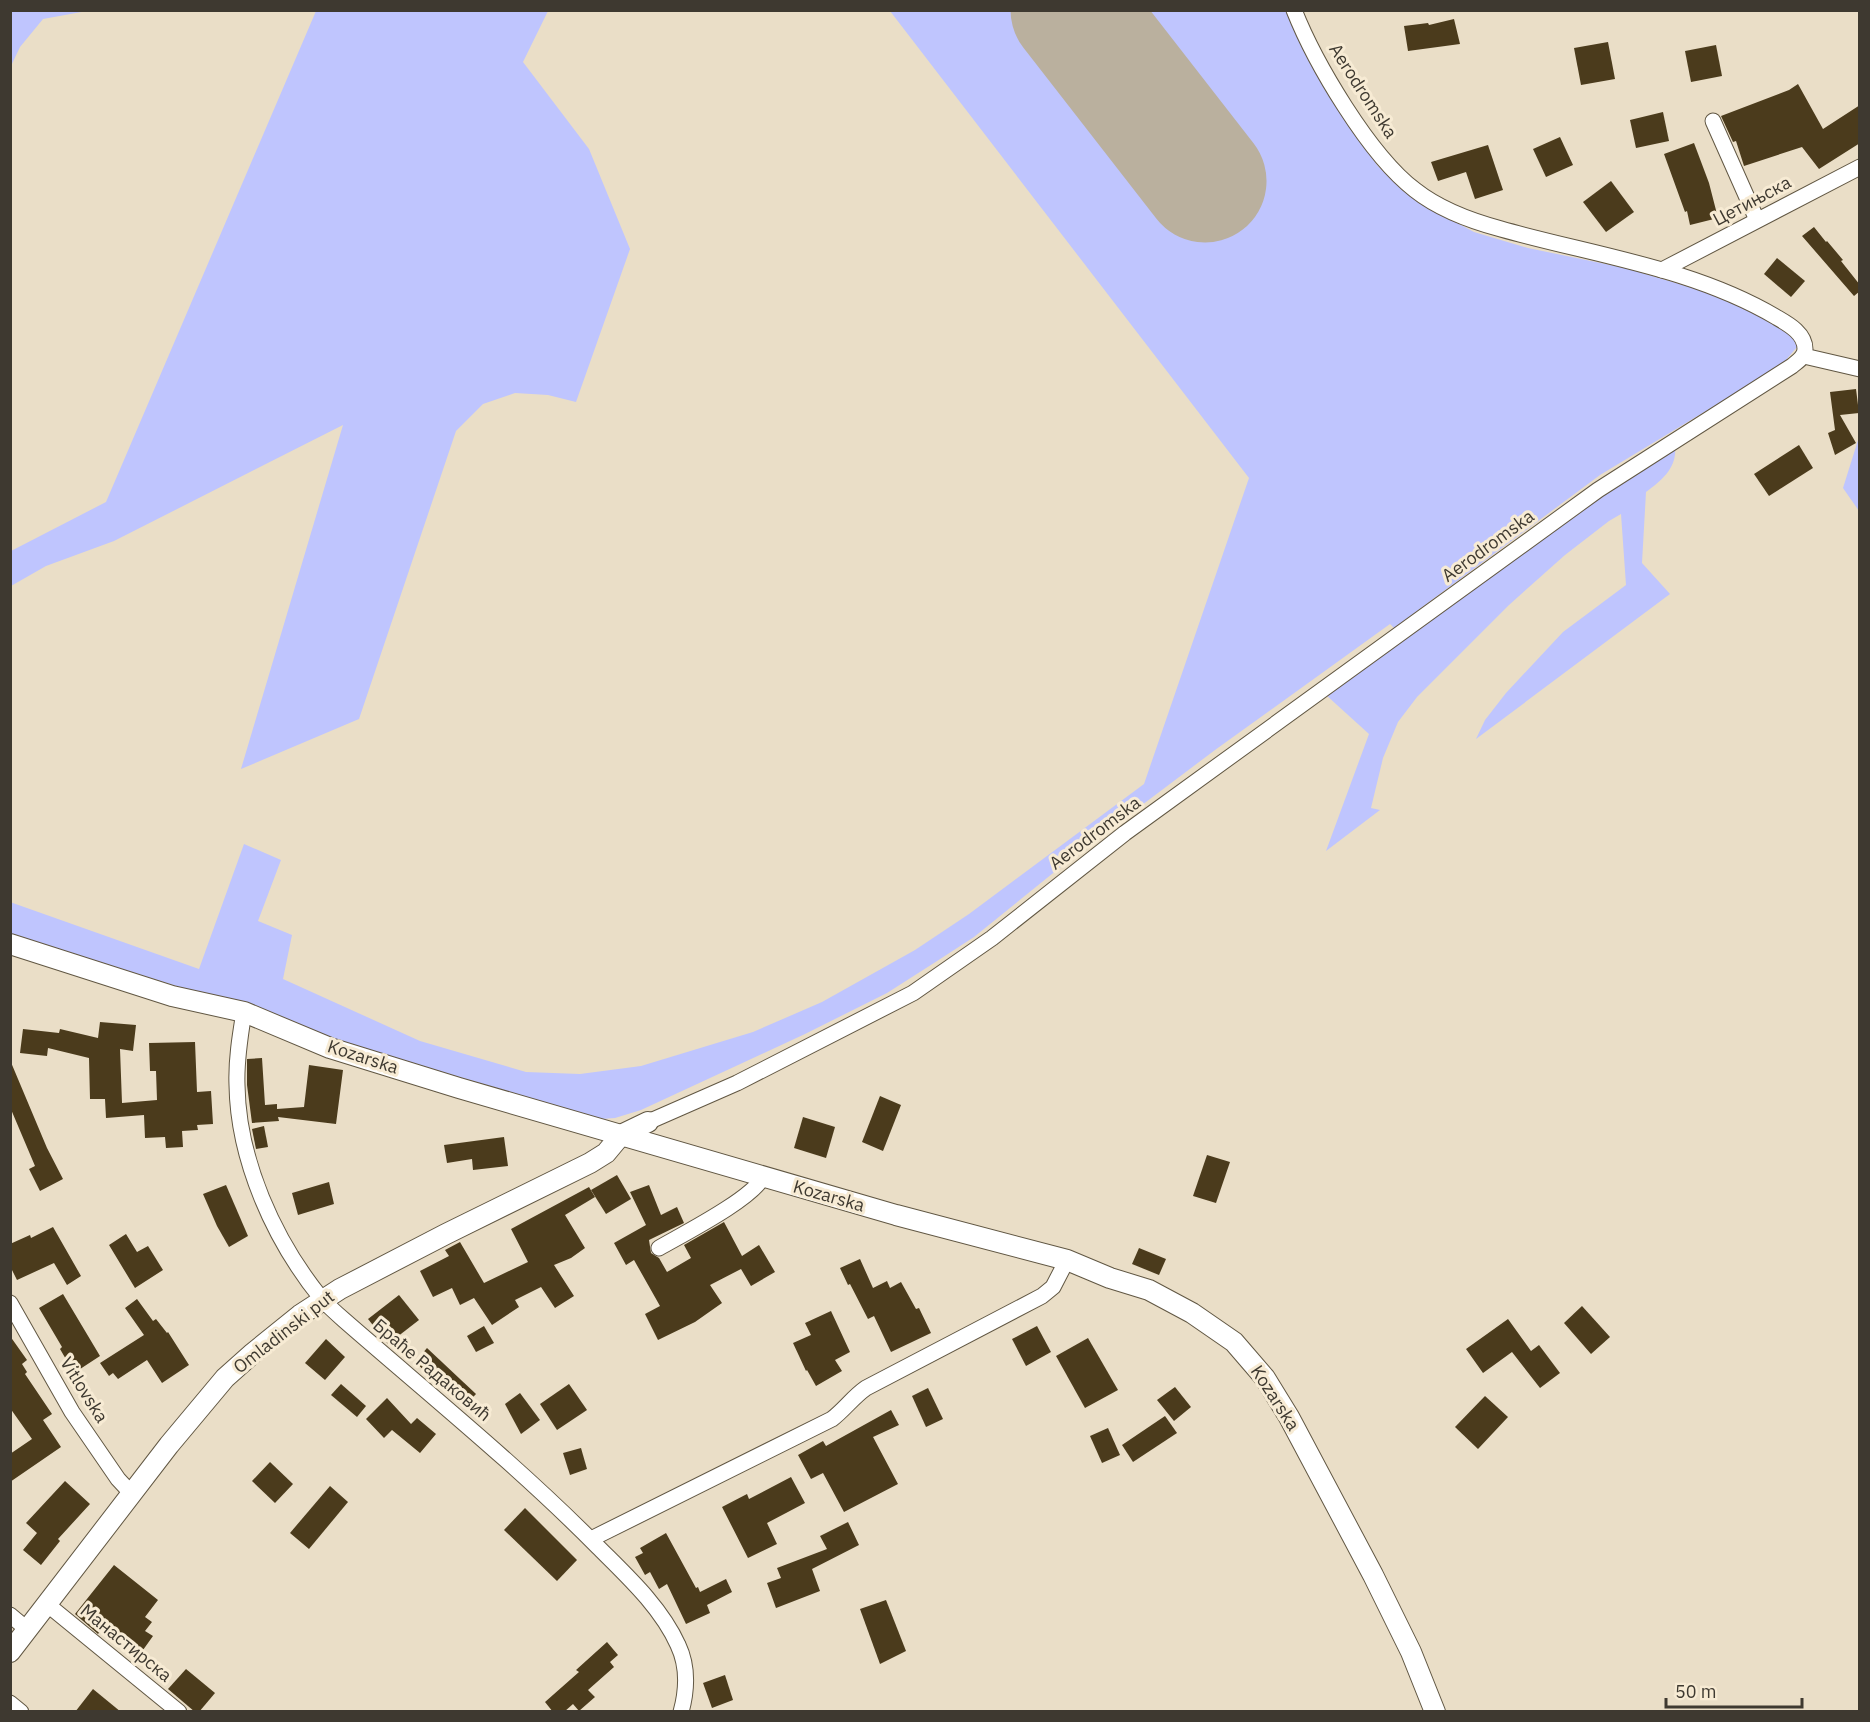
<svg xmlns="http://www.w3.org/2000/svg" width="1870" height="1722" viewBox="0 0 1870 1722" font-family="'IBM Plex Sans',sans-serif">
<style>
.green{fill:#bfc5fe}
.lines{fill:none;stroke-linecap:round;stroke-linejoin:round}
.runway{stroke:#bab09e;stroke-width:123}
.building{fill:#4b3b1c}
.minor-casing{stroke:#615743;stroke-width:17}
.tertiary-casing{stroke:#615743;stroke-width:22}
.minor{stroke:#fff;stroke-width:15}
.tertiary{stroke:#fff;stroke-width:20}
.labels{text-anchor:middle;stroke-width:6;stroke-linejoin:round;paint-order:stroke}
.street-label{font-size:18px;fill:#3e3930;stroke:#f7ebd4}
</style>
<rect width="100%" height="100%" fill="#eadec7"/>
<g class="green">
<path d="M11 10H87V11L43 19 20 47 11 66Z"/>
<path d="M316 11H548L523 62 589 149 630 249 576 402 548 395 515 393 483 404 456 431 359 719 241 769 343 425 114 541 46 566 11 586V551L106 502Z"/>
<path d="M890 11H1286L1319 77 1344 118 1377 165 1402 190 1422 204 1474 232 1528 248 1625 268 1700 290 1741 305 1787 333 1794 340 1797 347 1786 360 1772 371 1600 475 1394 628 1390 624 1215 750 1073 857 974 937 934 963 887 993 805 1034 641 1110 615 1118 601 1119 321 1036 192 991 11 934 10 902 199 969 244 844 281 860 258 921 292 935 283 979 420 1041 526 1072 580 1074 641 1066 753 1032 822 1002 915 950 969 914 1144 784 1249 478Z"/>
<path d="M1859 437H1860L1859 511 1843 488Z"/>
<path d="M1675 447C1677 468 1662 480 1646 492L1642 563 1670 594 1476 739 1485 720 1506 693 1563 632 1626 585 1621 514 1609 521 1565 555 1509 605 1417 697 1398 722 1383 758 1371 808 1380 810 1326 851 1369 734 1326 695 1595 498Z"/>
</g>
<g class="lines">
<path class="runway" d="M1072 10 1205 181"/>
</g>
<g class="building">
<path d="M1454 19 1460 44 1408 51 1404 26 1428 23 1429 25Z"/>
<path d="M1608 42 1615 79 1581 85 1574 48Z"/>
<path d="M1716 45 1722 76 1691 82 1685 51Z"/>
<path d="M1798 84 1823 129 1860 105V143L1819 169 1802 147 1744 166 1736 141 1733 142 1721 116 1789 90Z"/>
<path d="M1663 112 1669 141 1636 148 1630 120Z"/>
<path d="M1560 137 1573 165 1546 177 1533 149Z"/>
<path d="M1694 143 1709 183 1718 218 1690 225 1687 211 1685 212 1664 154Z"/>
<path d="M1488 145 1503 190 1475 199 1466 172 1438 181 1431 162Z"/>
<path d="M1611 181 1634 212 1606 232 1583 202Z"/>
<path d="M1814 227 1826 242 1827 241 1843 260 1841 261 1860 285V291L1854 296 1802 236Z"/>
<path d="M1777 258 1805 281 1791 297 1764 274Z"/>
<path d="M1856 389 1859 413 1840 415 1856 443 1835 455 1828 433 1835 430 1830 392Z"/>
<path d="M1799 445 1813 468 1769 496 1754 474Z"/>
<path d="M100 1022 136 1025 133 1051 120 1049 122 1103 157 1100 156 1071H150L149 1043 195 1042 197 1092 211 1091 213 1124 197 1125 198 1130 182 1131 183 1147 166 1148 165 1137 145 1138 144 1115 106 1118 105 1099H90L89 1058 48 1048 47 1056 20 1053 23 1029 59 1033 60 1029 98 1038Z"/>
<path d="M262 1058 265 1105 277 1104V1109L304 1107 309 1065 343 1070 336 1124 278 1117 279 1121 252 1123 247 1085V1059Z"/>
<path d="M10 1060 47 1148 63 1179 40 1191 29 1169 35 1166 10 1107Z"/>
<path d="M880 1096 901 1105 883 1151 862 1142Z"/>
<path d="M803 1117 835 1127 826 1158 794 1148Z"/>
<path d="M264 1126 268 1147 256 1149 252 1129Z"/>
<path d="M504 1137 508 1166 473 1170 472 1159 447 1163 444 1145Z"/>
<path d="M1207 1155 1230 1162 1216 1203 1193 1196Z"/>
<path d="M617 1175 631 1199 606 1214 591 1190Z"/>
<path d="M329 1182 334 1204 298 1215 292 1193Z"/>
<path d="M226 1185 248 1236 229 1247 217 1226 203 1194Z"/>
<path d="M649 1185 661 1215 677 1207 684 1223 649 1240 651 1253 659 1258 667 1272 691 1258 684 1245 724 1222 742 1256 759 1245 775 1272 751 1286 741 1269 710 1285 722 1303 695 1322 658 1340 645 1314 660 1306 634 1260 626 1265 614 1243 646 1225 630 1192Z"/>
<path d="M589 1187 595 1197 565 1215 585 1248 571 1258 554 1265 574 1296 555 1308 541 1287 515 1300 519 1307 492 1325 474 1298 460 1305 452 1288 433 1297 420 1271 449 1256 445 1250 460 1242 484 1283 528 1262 511 1229Z"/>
<path d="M53 1227 81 1276 67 1285 54 1263 17 1280 10 1266V1244L30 1235 31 1238Z"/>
<path d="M126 1234 137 1252 148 1246 163 1270 135 1288 109 1245Z"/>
<path d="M1139 1248 1166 1259 1159 1275 1132 1264Z"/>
<path d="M860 1259 873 1288 887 1281 890 1288 901 1282 916 1309 919 1308 931 1333 891 1352 874 1316 868 1319 850 1284 848 1285 840 1268Z"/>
<path d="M63 1294 100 1356 74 1373 60 1349 62 1347 39 1308Z"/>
<path d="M399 1295 419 1320 388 1344 368 1319Z"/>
<path d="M137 1299 153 1321 156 1319 167 1333 168 1332 189 1365 162 1383 147 1360 118 1379 113 1373 109 1376 100 1363 144 1335 125 1308Z"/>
<path d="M1582 1306 1610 1337 1591 1354 1564 1323Z"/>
<path d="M831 1311 850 1352 835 1360 842 1371 816 1386 807 1370 806 1371 793 1343 811 1335 805 1323Z"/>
<path d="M1508 1319 1531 1351 1539 1345 1560 1373 1540 1388 1512 1352 1483 1373 1466 1349Z"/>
<path d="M484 1326 494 1343 476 1352 467 1336Z"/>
<path d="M1037 1326 1051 1352 1026 1366 1012 1339Z"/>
<path d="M10 1336 27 1360 22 1364 27 1372 25 1374 52 1414 43 1420 61 1447 10 1482V1454L32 1439 10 1408Z"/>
<path d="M1088 1338 1118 1390 1085 1408 1056 1356Z"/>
<path d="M326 1339 345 1357 325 1380 305 1363Z"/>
<path d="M427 1348 476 1394 464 1407 415 1362Z"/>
<path d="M341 1384 366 1406 357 1417 331 1395Z"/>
<path d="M569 1384 587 1410 557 1430 540 1404Z"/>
<path d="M1175 1387 1191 1407 1174 1421 1157 1400Z"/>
<path d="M928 1388 943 1419 926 1427 912 1396Z"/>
<path d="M520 1393 540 1420 521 1434 505 1404Z"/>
<path d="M1485 1396 1508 1417 1478 1449 1455 1427Z"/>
<path d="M387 1398 411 1424 417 1418 436 1434 420 1453 392 1430 384 1438 366 1419Z"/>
<path d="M891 1410 899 1425 873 1437 898 1484 844 1512 823 1473 811 1479 798 1455 823 1441 826 1446Z"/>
<path d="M1165 1416 1177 1433 1133 1462 1122 1445Z"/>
<path d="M1108 1428 1120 1455 1102 1463 1090 1436Z"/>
<path d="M581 1448 587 1469 570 1475 563 1453Z"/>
<path d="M270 1462 293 1484 275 1503 252 1481Z"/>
<path d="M791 1477 805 1503 767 1523 777 1544 748 1558 722 1507 747 1494 749 1499Z"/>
<path d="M65 1481 90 1504 58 1539 60 1541 41 1565 23 1550 37 1533 26 1523Z"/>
<path d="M330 1486 348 1502 309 1549 290 1533Z"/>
<path d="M525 1508 577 1560 557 1581 504 1530Z"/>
<path d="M848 1522 859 1545 812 1569 820 1591 776 1608 767 1583 781 1578 777 1568 827 1549 820 1536Z"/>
<path d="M666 1533 696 1588 698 1587 700 1592 726 1579 732 1592 707 1605 710 1613 686 1624 667 1584 659 1589 650 1572 645 1575 635 1557 643 1553 640 1548Z"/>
<path d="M114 1565 158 1600 145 1617 152 1622 145 1631 153 1636 143 1650 106 1624 98 1634 75 1614Z"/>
<path d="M886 1600 906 1651 880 1664 860 1609Z"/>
<path d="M607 1642 618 1655 610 1662 614 1667 588 1690 595 1697 579 1711 573 1704 564 1712H553L545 1702 579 1672 576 1670Z"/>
<path d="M186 1669 215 1693 199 1712H195L168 1689Z"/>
<path d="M725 1675 733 1700 712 1708 703 1683Z"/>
<path d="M93 1689 121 1712H75Z"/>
</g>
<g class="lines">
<defs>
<g id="minor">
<path d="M1713 121 1757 220"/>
<path d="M1662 270 1860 167"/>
<path d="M1804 356 1860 369"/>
<path d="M244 1012C240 1036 236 1061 237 1085 238 1160 274 1240 321 1298 328 1306 336 1313 344 1320 430 1395 518 1466 598 1547 627 1576 661 1607 678 1645 688 1666 687 1690 681 1712"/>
<path d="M648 1122 737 1083 913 993 992 938 1125 833 1598 490 1792 366C1798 361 1805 357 1805 349 1805 333 1788 324 1776 317 1693 268 1593 255 1501 229 1471 221 1439 209 1415 190 1369 155 1315 63 1294 10"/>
<path d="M659 1248C683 1234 752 1199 763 1177"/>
<path d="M10 1303 72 1412 118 1479 131 1493"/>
<path d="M591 1539 832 1419C845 1409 853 1397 866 1388L1042 1296 1053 1287 1067 1260"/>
<path d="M48 1605 179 1712"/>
<path d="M10 1615 28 1630"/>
<path d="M10 1703 21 1712"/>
</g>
<g id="tertiary">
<path d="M10 944 172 996 244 1012 330 1048 459 1088 896 1215 1067 1260 1110 1278 1149 1290 1192 1313 1234 1342 1265 1378 1289 1417 1373 1575 1411 1652 1435 1712"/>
<path d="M10 1652 169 1445 225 1378 253 1353 300 1315 340 1289 446 1234 590 1163 606 1153 621 1135 648 1122"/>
</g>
</defs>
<use href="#minor" class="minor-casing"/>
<use href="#tertiary" class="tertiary-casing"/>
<use href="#minor" class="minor"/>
<use href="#tertiary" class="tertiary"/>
</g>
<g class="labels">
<g class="street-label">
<text transform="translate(1363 91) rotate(57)" y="6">Aerodromska</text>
<text transform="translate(1752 201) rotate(-28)" y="6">Цетињска</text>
<text transform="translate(1488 546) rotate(-36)" y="6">Aerodromska</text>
<text transform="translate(1095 833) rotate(-37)" y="6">Aerodromska</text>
<text transform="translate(363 1057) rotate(18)" y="6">Kozarska</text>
<text transform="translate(829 1196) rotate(16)" y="6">Kozarska</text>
<text transform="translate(284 1332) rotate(-38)" y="6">Omladinski put</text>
<text transform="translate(432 1370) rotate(40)" y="6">Браће Радаковић</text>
<text transform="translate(84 1390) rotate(58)" y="6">Vitlovska</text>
<text transform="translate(1275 1398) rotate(57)" y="6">Kozarska</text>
<text transform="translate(126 1643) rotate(39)" y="6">Манастирска</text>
</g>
</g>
<rect width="1870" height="1722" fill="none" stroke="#3e3930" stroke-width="24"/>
<path d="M1666 1698v9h136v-9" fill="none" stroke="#3e3930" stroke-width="3"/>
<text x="1675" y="1698" font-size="18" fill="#3e3930" stroke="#f7ebd4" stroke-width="4.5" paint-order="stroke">50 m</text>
</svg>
